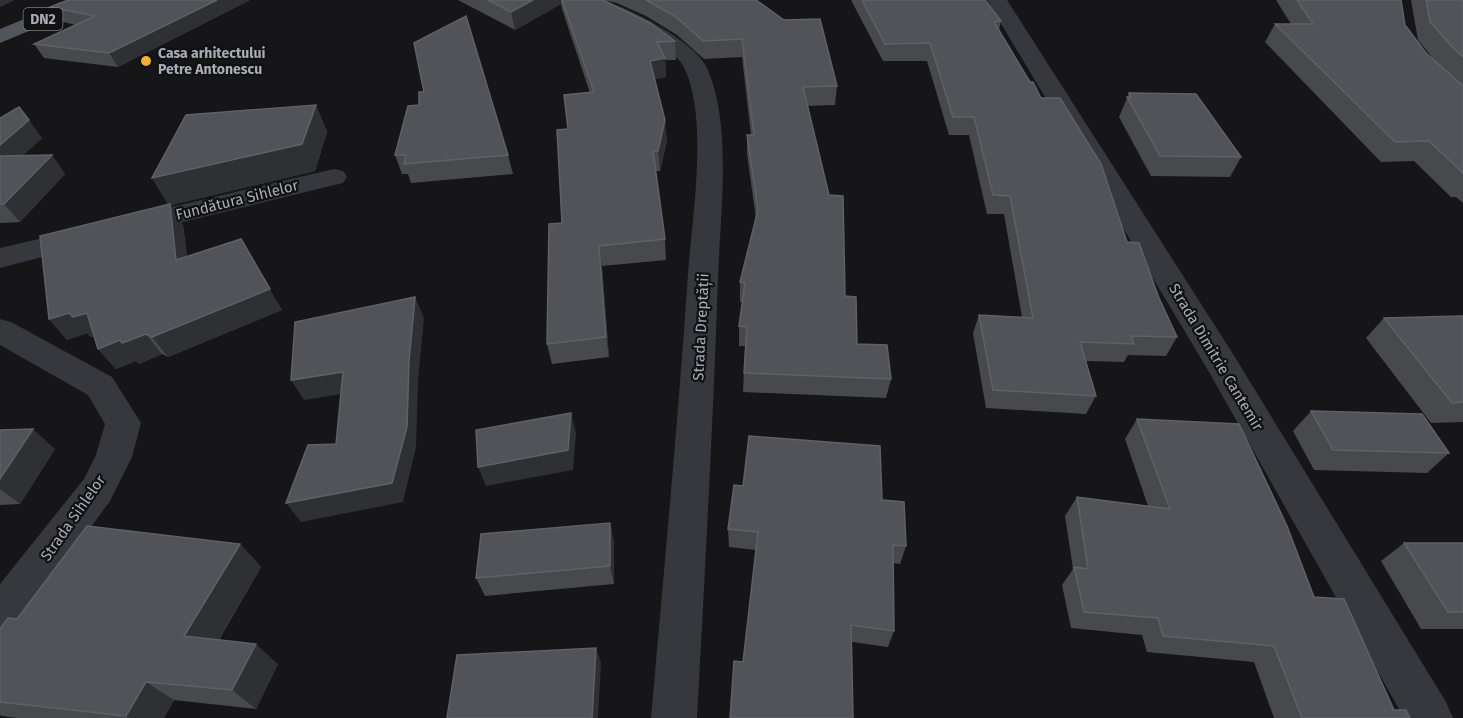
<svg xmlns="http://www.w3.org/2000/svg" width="1463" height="718" viewBox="0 0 1463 718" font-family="'Fira Sans',sans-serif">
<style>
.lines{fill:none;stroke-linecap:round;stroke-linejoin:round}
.street{fill:#37383d;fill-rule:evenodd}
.primary{fill:#53555c;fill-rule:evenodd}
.wall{fill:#47494d}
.shaded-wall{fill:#2f3033}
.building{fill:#525359;stroke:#5f6168;stroke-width:1.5}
.poi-dot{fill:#f2b134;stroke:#111113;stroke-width:2}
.labels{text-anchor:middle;stroke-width:4.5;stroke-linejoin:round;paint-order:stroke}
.shield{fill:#111113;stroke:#7b7e86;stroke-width:1.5}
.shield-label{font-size:14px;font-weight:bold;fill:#a8adb8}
.far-poi-label{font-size:14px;font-weight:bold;fill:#a8adb8;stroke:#111113;text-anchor:start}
.street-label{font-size:15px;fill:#a8adb8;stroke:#111113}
</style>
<rect width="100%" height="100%" fill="#161618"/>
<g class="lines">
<g class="street">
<path d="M577 0C586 0 596 0 604 1 632 9 693 41 706 66 733 122 720 216 718 278 713 425 705 571 697 718H651C664 570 678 422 688 274 692 217 709 119 684 67 672 43 605 16 580 4Z"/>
<path d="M987 0H1007L1233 354 1446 702 1453 718H1404L1209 372Z"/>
<path d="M334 169 343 171 347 177 343 183 133 234 123 231 119 225 123 219 133 216Z"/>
<path d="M86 228 96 231 100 237 96 243 0 268V248Z"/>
<path d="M0 319 11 322 112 377 141 423 132 457 110 501 15 631 0 637V584L84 479 96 455 105 424 88 395 0 345Z"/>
</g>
<path class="primary" d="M70 0H97L94 4 0 43V29Z"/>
</g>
<g class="wall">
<path d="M68 0H250L118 67 44 58 34 44 76 25 59 21 50 7Z"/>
<path d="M458 0H603L675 41 676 60H665L666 77 655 79 667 140 660 171H655L665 239 666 260 602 266 609 357 552 364 547 344 562 223 568 129 590 93 562 9 561 4 515 30Z"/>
<path d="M603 0H756L837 86 835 105 807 106 845 296 857 344 891 379 886 398 743 392 745 346H739V326L743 302H740V282L756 219 747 154V135H751L742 57 704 59 677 35 646 16 617 3Z"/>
<path d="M851 0H985L1001 21 999 30 1127 242 1159 298 1177 337 1166 356 1128 355 1124 362 1086 361 1096 396 1086 414 986 408 973 333 979 315 1022 317 1004 214H987L969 135H949L927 61H883Z"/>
<path d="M1276 0H1401L1405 25 1426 53 1435 61 1418 40 1411 0H1463V203L1456 197H1451L1414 161 1381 162 1265 42 1275 24H1291Z"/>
<path d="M424 92 508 155 513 174 411 183 408 174H402L395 155 419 105Z"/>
<path d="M1129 93 1241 157 1230 177 1151 176 1119 117Z"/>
<path d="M316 105 327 132 315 171 171 205 183 225 187 256 282 310 168 357 162 354 139 364 136 361 116 369 98 349 94 336 91 337 87 333 67 340 49 319 169 205 152 178Z"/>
<path d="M0 118 42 138 23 155H52L65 174 20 222 0 223Z"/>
<path d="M1463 316V422L1431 423 1366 338 1384 318Z"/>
<path d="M1311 411 1449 453 1427 473 1314 470 1293 431Z"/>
<path d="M1137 419 1314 597 1394 710 1410 718H1274L1254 662 1147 652 1142 635 1071 628 1062 585 1073 569 1065 516 1077 497 1148 506 1125 439Z"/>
<path d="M0 430 55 449 20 504 0 505Z"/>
<path d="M882 500 906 546 900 564 893 563 894 631 888 647 852 642 853 718 743 662 756 550 729 547 728 529Z"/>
<path d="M610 523 614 542V584L485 596 476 578Z"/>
<path d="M1404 543H1463V629H1421L1381 561Z"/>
<path d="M240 544 261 567 219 640 278 664 256 709 174 700 164 718H17L2 716 0 715V629L17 619Z"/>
</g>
<g class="shaded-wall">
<path d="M0 0H15L0 7Z"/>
<path d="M217 0H250L118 67 109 53Z"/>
<path d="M533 0H561V4L515 30 511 12Z"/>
<path d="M665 58 666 77 652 80 650 61Z"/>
<path d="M316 105 327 132 315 171 171 205 183 225 190 281 176 260 169 206 152 178Z"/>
<path d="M29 120 42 138 3 174 0 171V145Z"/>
<path d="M665 120 667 140 660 171 658 151Z"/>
<path d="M52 155 65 174 20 222 4 204Z"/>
<path d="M241 239 282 310 168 357 152 337Z"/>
<path d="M599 246 602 266 609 357 606 337Z"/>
<path d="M415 297 424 318 418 381 416 447 403 502 301 522 286 503 409 361Z"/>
<path d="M69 313H87L105 333 91 337 87 333 67 340 49 319Z"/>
<path d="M146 334 162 354 139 364 136 361 116 369 98 349 120 340Z"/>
<path d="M343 372 354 392 304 400 291 380Z"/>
<path d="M571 413 576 433 573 470 486 486 478 467Z"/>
<path d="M33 429 55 449 20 504 0 489V479Z"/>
<path d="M610 523 614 542V584L610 566Z"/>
<path d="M240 544 261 567 209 656 184 636Z"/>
<path d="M256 644 278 664 256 709 232 690Z"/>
<path d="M596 648 601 663 598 718H592Z"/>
<path d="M146 682 174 700 164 718H129L126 716Z"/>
</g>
<g class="building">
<path d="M68 0H217L109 53 34 44 95 16 50 7Z"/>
<path d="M488 0H533L511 12Z"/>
<path d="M562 0H603L650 23 675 41 657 42 665 58 650 61 665 120 658 151H653L665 239 599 246 606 337 547 344 549 224 562 223 557 130 568 129 564 95 594 92Z"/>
<path d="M646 0H756L784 20 820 19 837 86 803 87 829 195 843 196 845 296 856 297 857 344 887 345 891 379 744 373 747 327 739 326 745 283 740 282 758 210 747 135H754L742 39 703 41 676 17Z"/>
<path d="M862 0H985L1001 21 994 22 1030 82H1033L1041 98H1060L1101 164 1127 242 1139 243 1159 298 1177 337 1131 336 1134 344 1080 342 1096 396 993 390 979 315 1033 318 1010 196 993 195 974 117H953L930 43 885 44Z"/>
<path d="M1297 0H1401L1405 25 1426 53 1463 86V173L1429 141 1395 142 1275 24H1313Z"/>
<path d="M1426 0H1463V57L1454 49 1430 22Z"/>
<path d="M466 16 508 155 404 164 406 155H395L408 106 419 105V92H424L414 43Z"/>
<path d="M1129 93 1196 94 1241 157 1160 156 1127 97H1131Z"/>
<path d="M316 105 302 144 152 178 186 115Z"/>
<path d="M19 107 29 120 0 145V118Z"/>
<path d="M52 155 4 204H0V156Z"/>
<path d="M170 204 176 260 241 239 270 289 152 337 146 334 122 343 120 340 98 349 87 313 73 317 69 313 49 319 40 236Z"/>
<path d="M415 297 409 361 407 427 392 483 286 503 308 445 336 444 343 372 291 380 295 322Z"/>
<path d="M1463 316V402L1452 403 1384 318Z"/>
<path d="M1311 411 1422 414 1449 453 1333 450Z"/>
<path d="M571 413 568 450 478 467 476 430Z"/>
<path d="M1137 419 1239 424 1287 526 1314 597 1344 599 1394 710H1406L1410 718H1302L1274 646 1163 636 1158 618 1084 612 1074 567 1088 569 1077 497 1170 509Z"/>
<path d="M33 429 0 479V430Z"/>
<path d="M749 436 880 446 882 500 904 502 906 546 893 545 894 631 851 625 853 718H730L734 661 743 662 758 532 728 529 734 485 743 486Z"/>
<path d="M610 523V566L476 578 481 534Z"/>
<path d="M87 526 240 544 184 636 256 644 232 690 146 682 126 716 0 702V629L8 618 17 619Z"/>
<path d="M1404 543H1463V612H1448Z"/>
<path d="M596 648 592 718H447L457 655Z"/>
</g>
<circle class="poi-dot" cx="146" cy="61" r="6"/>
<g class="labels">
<rect class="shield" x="23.5" y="8" width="39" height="22" rx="4.5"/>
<g class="shield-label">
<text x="43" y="24">DN2</text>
</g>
<g class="far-poi-label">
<text x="158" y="58">Casa arhitectului<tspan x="158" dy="16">Petre Antonescu</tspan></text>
</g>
<g class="street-label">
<text transform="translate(237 200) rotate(-14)" y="5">Fundătura Sihlelor</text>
<text transform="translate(701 327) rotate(-87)" y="5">Strada Dreptății</text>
<text transform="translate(1216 357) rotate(59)" y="5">Strada Dimitrie Cantemir</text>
<text transform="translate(73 518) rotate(-55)" y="5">Strada Sihlelor</text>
</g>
</g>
</svg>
